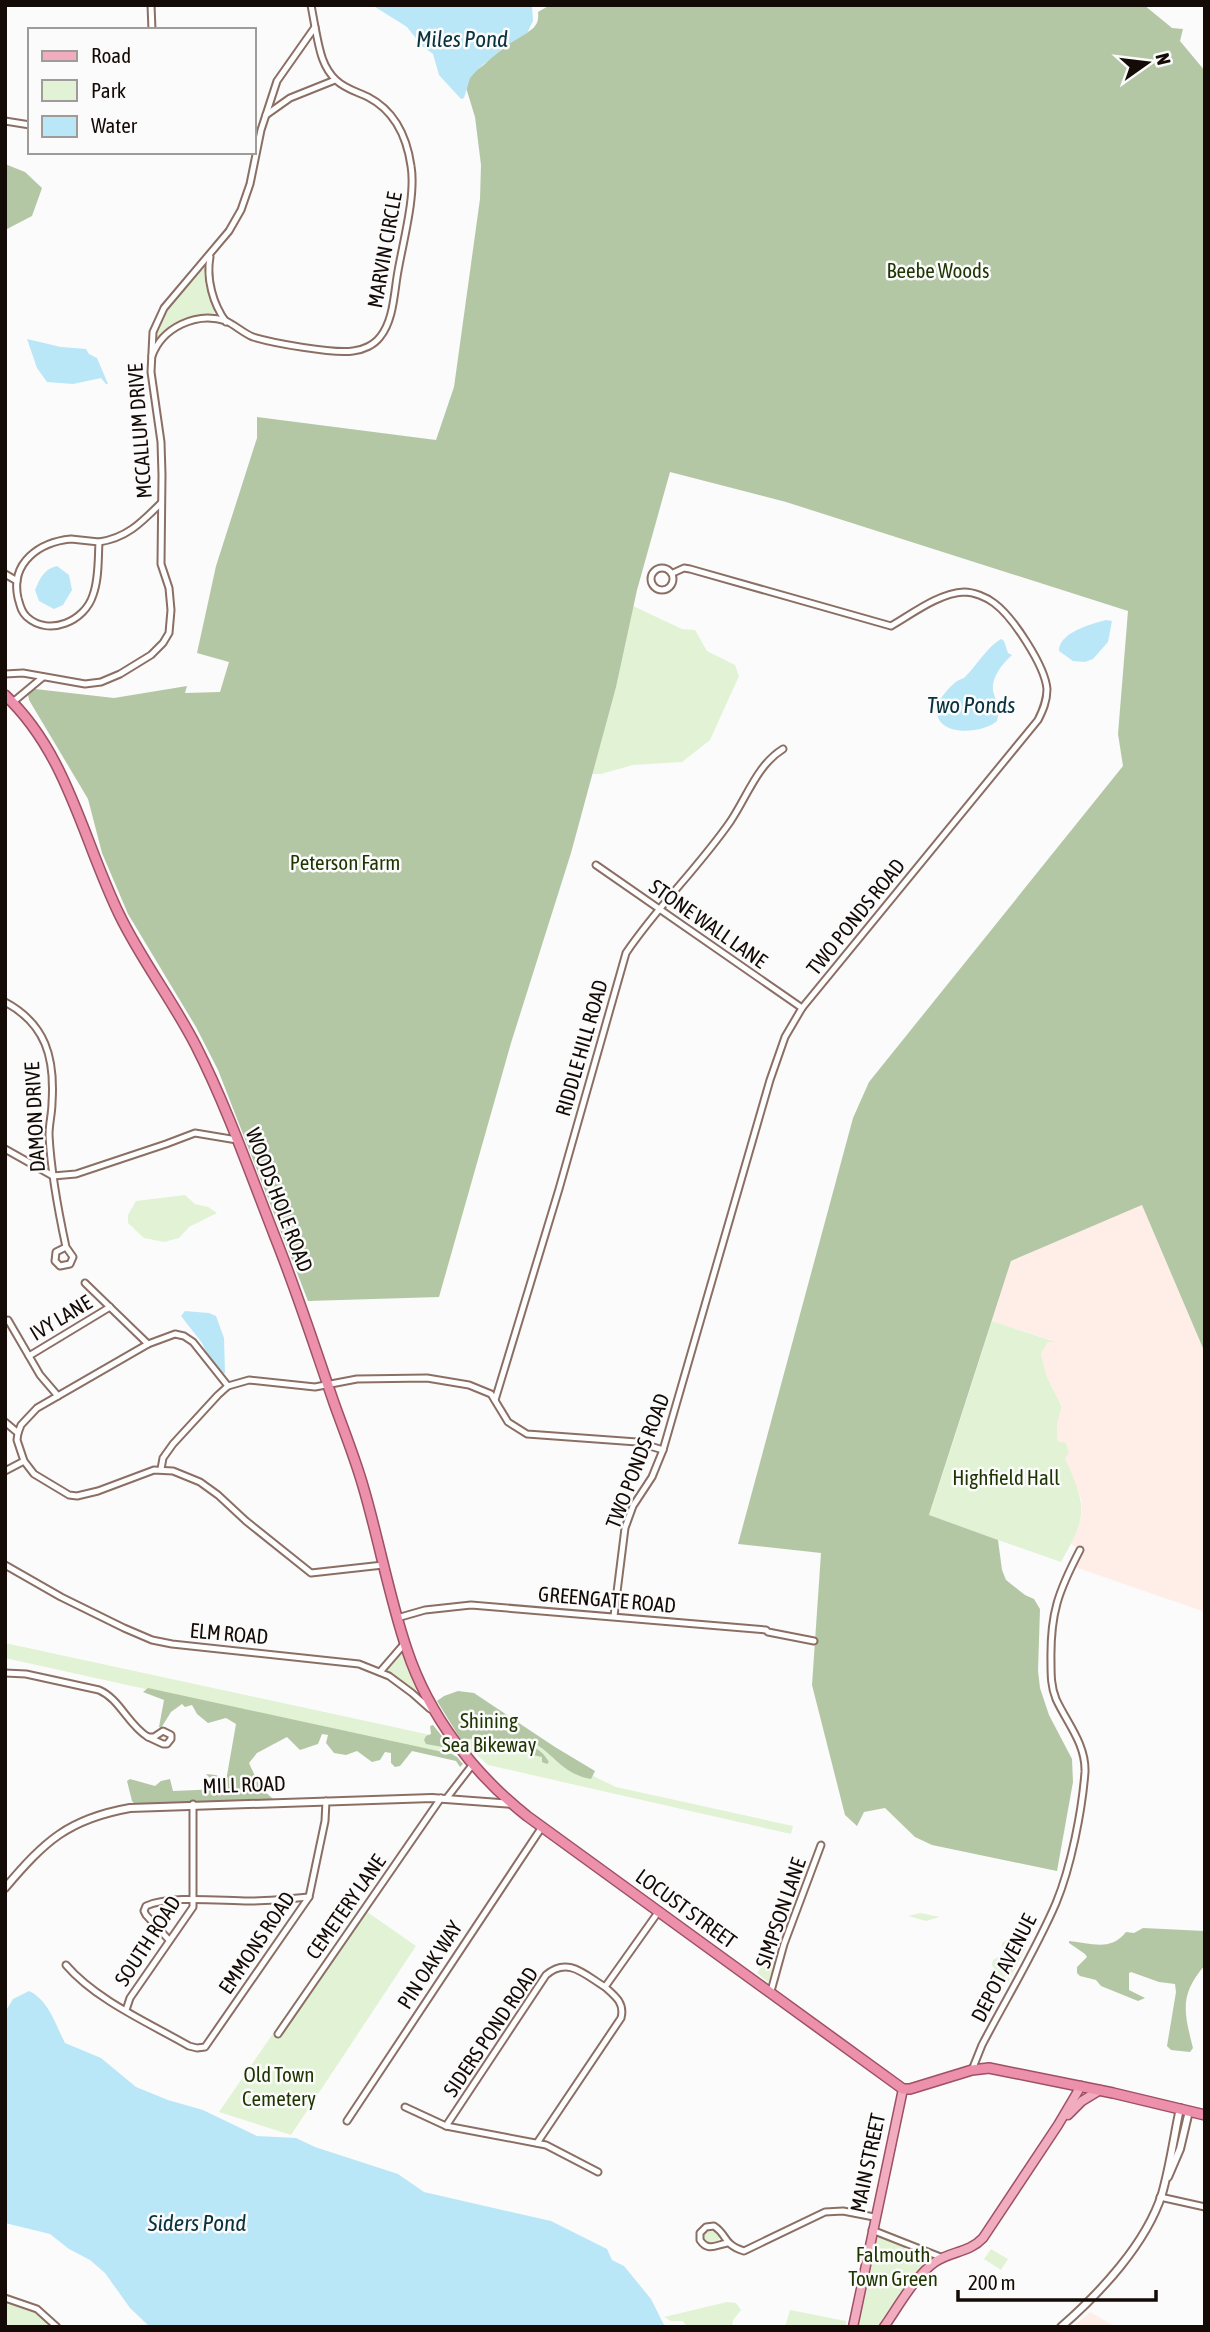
<svg xmlns="http://www.w3.org/2000/svg" width="1210" height="2332" viewBox="0 0 1210 2332" font-family="'Asap Condensed',sans-serif">
<style>
.built{fill:#ffeee8}
.green{fill:#e2f3d5}
.forest{fill:#b4c7a5}
.water{fill:#bae7f7}
.lines{fill:none;stroke-linecap:round;stroke-linejoin:round}
.minor-casing{stroke:#8b6f64;stroke-width:9}
.tertiary-casing{stroke:#8b6f64;stroke-width:10}
.primary-casing{stroke:#9e5064;stroke-width:11}
.trunk-casing{stroke:#9e5064;stroke-width:12}
.minor{stroke:#fff;stroke-width:5}
.tertiary{stroke:#fff;stroke-width:6}
.primary{stroke:#f1acc0;stroke-width:8}
.trunk{stroke:#ec90ab;stroke-width:9}
.labels{text-anchor:middle;stroke-width:5;stroke-linejoin:round;paint-order:stroke}
.street-label{font-size:21px;fill:#140a06;stroke:#fbfbfb}
.park-label{font-size:21px;fill:#1e3501;stroke:#fbfbfb}
.water-label{font-size:23px;font-style:italic;fill:#07313d;stroke:#fbfbfb}
</style>
<rect width="100%" height="100%" fill="#fbfbfb"/>
<g class="built">
<path d="M1142 1205 1205 1353V1612L1075 1567 1083 1551 1071 1544 1080 1523 1082 1511 1081 1499 1059 1445 1057 1431 1058 1416 1062 1407 1047 1377 1041 1354 1048 1342 1054 1341 992 1321 1011 1261Z"/>
<path d="M1090 2312 1116 2327H1073Z"/>
</g>
<g class="green">
<path d="M201 268 206 269C207 280 216 309 214 316L187 319 171 327 155 343C157 313 183 290 201 268Z"/>
<path d="M631 605 682 629 695 630 707 651 735 665 739 676 710 740 682 762 633 765 601 774H590Z"/>
<path d="M185 1195 195 1204 208 1207 217 1213 189 1227 179 1238 164 1242 144 1238 128 1223V1215L136 1201Z"/>
<path d="M992 1321 1056 1342H1048L1041 1354 1047 1377 1062 1407C1057 1419 1056 1429 1058 1441L1066 1443 1069 1453 1065 1458C1087 1508 1088 1515 1061 1562L929 1516Z"/>
<path d="M5 1643 440 1737 452 1757 5 1658Z"/>
<path d="M403 1652 418 1688 416 1691 387 1671 398 1654Z"/>
<path d="M476 1695 595 1777 616 1787 793 1826 791 1834 488 1765 475 1753H471L455 1725Z"/>
<path d="M360 1907 416 1946 291 2135 219 2112Z"/>
<path d="M920 1913 940 1917 926 1921 908 1916Z"/>
<path d="M1009 1939 1022 1943 1026 1947 1011 1976 1006 1974 1004 1979 1010 1978 1008 1982 1000 1979 992 1965 993 1960 998 1957 1003 1959 1001 1964 1008 1968 1010 1964 1013 1965 1018 1955 1016 1953 1017 1950 1010 1946 1006 1952 1003 1950 1002 1943Z"/>
<path d="M771 1959 777 1961 768 1982 757 1973 765 1962Z"/>
<circle cx="711" cy="2237" r="8"/>
<path d="M879 2237 925 2255 927 2259 880 2327H857L875 2240Z"/>
<path d="M991 2249 1008 2259 1001 2270 984 2259Z"/>
<path d="M5 2302 33 2311 53 2327H5Z"/>
<path d="M727 2302 736 2303 741 2310 733 2320 732 2327H687L683 2321H671L664 2317Z"/>
<path d="M790 2310 846 2321V2327H785Z"/>
</g>
<g class="forest">
<path d="M550 5H1144L1172 28 1183 29 1180 41 1205 71V1353L1142 1205 1011 1261 929 1515 998 1540 1002 1570 1006 1580 1025 1595 1034 1599 1040 1609 1038 1671 1040 1688 1049 1715 1072 1759 1073 1782 1057 1871 932 1845 915 1837 885 1808 864 1812 857 1826 845 1815 812 1685 821 1553 738 1544 853 1118 869 1082 1123 766 1118 734 1128 611 786 502 670 472 637 590 616 687 571 853 511 1043 439 1297 308 1301 218 1070 196 1027 128 914 102 853 88 799 29 700 28 694 35 689 114 698 187 686 185 693 220 692 229 662 197 653 216 566 257 438V417L436 440 454 387 480 199 481 165 475 117 464 81C471 72 478 70 486 63 492 57 498 48 505 43 519 34 541 33 538 12Z"/>
<path d="M5 164 25 172 42 188 32 216 5 230Z"/>
<path d="M148 1688 452 1754 457 1757 463 1764 460 1767 456 1761 412 1751 400 1766 395 1767 391 1763V1753L385 1752 380 1760 372 1762 357 1751 346 1755 334 1753 326 1743 328 1735 322 1734 318 1744 300 1750 287 1737 257 1753 249 1763 260 1787 273 1799 135 1804 132 1801 127 1781 130 1779 155 1786 161 1781 170 1779 173 1791 221 1789 206 1774 216 1775 226 1781 236 1724 226 1718 208 1723 197 1714 192 1705 185 1707 182 1704 171 1712 161 1728 159 1727 164 1700 143 1692Z"/>
<path d="M458 1691 474 1693 555 1747 595 1771 591 1779C564 1774 557 1758 536 1744 523 1736 508 1740 493 1740 480 1740 474 1737 461 1740L437 1701 444 1696Z"/>
<path d="M433 1725 449 1745 448 1748 426 1744 424 1740 426 1736 431 1734 430 1726Z"/>
<path d="M481 1742C507 1744 534 1736 549 1762L547 1764 542 1762V1757L490 1746 488 1749H483L480 1745Z"/>
<path d="M1143 1928 1205 1931V1965C1179 1995 1184 2012 1193 2048L1190 2052 1171 2050 1167 2046 1176 1992 1175 1984 1159 1982 1131 1972 1129 1973V1990L1145 1998 1138 2001 1101 1986 1096 1980 1080 1976 1077 1973V1967L1087 1957 1085 1954 1069 1943V1941C1091 1943 1110 1952 1126 1932L1134 1933Z"/>
</g>
<g class="water">
<path d="M372 5H532L533 21 527 33 509 44 479 68 470 78 464 98 461 99 439 75 433 54 422 46 407 27Z"/>
<path d="M27 339 61 347 86 349 89 354 97 358 108 384H106L101 378 73 384 47 382 37 368Z"/>
<path d="M57 566 69 575 72 590 63 605 54 609 39 601 35 590C40 578 44 569 57 566Z"/>
<path d="M1106 620 1112 621 1108 642 1093 659 1085 662 1073 661 1059 651C1058 633 1091 624 1106 620Z"/>
<path d="M1001 639 1004 641 1008 653 1012 655C1002 664 989 680 994 694 997 705 1000 710 997 721 983 734 933 738 937 707 938 700 950 686 956 682 959 679 963 679 965 677 976 666 988 646 1001 639Z"/>
<path d="M185 1311 209 1313 216 1316 224 1338 225 1373 222 1374 215 1370 202 1343 181 1316Z"/>
<path d="M29 1991C49 2000 56 2026 65 2043L101 2058 136 2087 168 2100 203 2110 257 2136 296 2138 315 2147 398 2174 424 2192 551 2221 607 2249 612 2260 624 2266 651 2299 665 2327H150L130 2308 105 2273 90 2260 69 2249 50 2234 5 2223V2012L13 1999Z"/>
</g>
<g class="lines">
<defs>
<g id="minor">
<path d="M151 5 152 30"/>
<path d="M266 115 290 98 335 80"/>
<path d="M5 121 30 125"/>
<path d="M210 257C206 279 213 304 226 322"/>
<path d="M152 356C162 328 196 311 226 321 235 325 243 333 253 337 273 343 333 354 353 351 363 350 374 345 380 337 394 320 394 292 398 271 403 242 416 195 411 166 407 138 395 111 368 97 358 92 345 89 336 80 321 66 319 46 315 27"/>
<path d="M71 539 99 542C98 559 99 579 93 595 85 621 49 637 27 617 21 612 20 605 18 598 10 562 40 542 71 539Z"/>
<path d="M99 542C127 538 142 522 161 503"/>
<circle cx="662" cy="579" r="11"/>
<path d="M5 574 17 581"/>
<path d="M5 674 23 673 85 684 101 682 120 674 151 655 163 643 169 633 171 610 169 588 161 564 162 475 161 442 151 372 153 332 164 308 229 231 241 210 250 184 261 130 277 81 315 27 311 5"/>
<path d="M13 702 43 677"/>
<path d="M596 865 802 1008"/>
<path d="M5 1002C46 1024 55 1058 52 1103 52 1113 49 1124 49 1135 51 1173 58 1210 66 1247L73 1257 70 1264 60 1266 55 1261 56 1252 66 1247"/>
<path d="M5 1149 53 1176 76 1174 166 1144 195 1133 237 1140"/>
<path d="M85 1283 148 1344"/>
<path d="M8 1320 40 1375 58 1396"/>
<path d="M29 1356 110 1307"/>
<path d="M495 1400 559 1189 626 953C657 907 698 868 730 822 747 797 757 765 783 749"/>
<path d="M5 1422 18 1433 17 1440 24 1461 5 1471"/>
<path d="M18 1433 21 1425 37 1408 148 1344 175 1334 184 1336 193 1342 228 1386"/>
<path d="M24 1461 34 1474 69 1495 77 1496 98 1491 154 1470 173 1471 200 1482 218 1495 246 1521 311 1573 383 1565"/>
<path d="M161 1469 163 1458 173 1444 218 1395 228 1386 249 1380 315 1387 357 1379 427 1378 469 1385 491 1394 508 1422 527 1434 637 1442 663 1450"/>
<path d="M5 1565 61 1597 124 1628 152 1640 172 1644 359 1664 389 1676 412 1693 430 1709"/>
<path d="M614 1616 625 1528 633 1506 652 1477 663 1450 770 1080 785 1037 802 1008 1038 720C1043 710 1047 701 1047 689 1045 666 1013 617 994 603 986 597 974 592 964 592 939 593 912 614 891 626L690 569 684 568 673 573"/>
<path d="M397 1618 425 1610 471 1605 766 1630 768 1632 814 1641"/>
<path d="M380 1672 405 1643"/>
<path d="M5 1673 26 1674 99 1690C120 1699 128 1725 148 1737"/>
<path d="M163 1731 171 1735V1739L167 1744H163L148 1737H154Z"/>
<path d="M446 1799 473 1764"/>
<path d="M169 1940 146 1915 144 1911 146 1906C170 1895 221 1901 249 1901 269 1901 289 1899 309 1897"/>
<path d="M66 1965C96 2000 149 2023 189 2046L197 2048 205 2047 309 1897 325 1821 326 1801"/>
<path d="M771 1991 784 1944 821 1845"/>
<path d="M126 2010 130 1998 193 1907V1804"/>
<path d="M278 2034 441 1798"/>
<path d="M972 2070 982 2045C1006 1999 1036 1950 1056 1903 1071 1867 1082 1811 1085 1772 1086 1744 1067 1723 1056 1699 1051 1687 1051 1675 1051 1662 1050 1614 1058 1592 1080 1550"/>
<path d="M405 2107 446 2126 546 2145 598 2172"/>
<path d="M347 2121 542 1827"/>
<path d="M446 2126 546 1975C568 1956 585 1975 605 1987L659 1911"/>
<path d="M537 2143 621 2018C625 2003 615 1996 605 1987"/>
<path d="M1160 2197 1205 2207"/>
<path d="M872 2230 943 2258"/>
<path d="M727 2243C716 2245 708 2252 700 2240V2233L706 2227 714 2226C728 2235 722 2244 744 2251L825 2212 843 2211 874 2217"/>
<path d="M5 2298 37 2309 57 2327"/>
</g>
<g id="tertiary">
<path d="M5 1888C45 1841 68 1819 130 1808L432 1798 512 1804"/>
<path d="M1168 2177 1180 2149 1189 2111"/>
<path d="M1061 2327C1100 2293 1146 2244 1162 2194 1170 2166 1174 2136 1180 2108"/>
</g>
<g id="primary">
<path d="M1068 2115 1082 2101 1100 2090"/>
<path d="M853 2327 903 2089"/>
<path d="M884 2327C898 2307 915 2276 935 2262 951 2251 969 2253 983 2238L1058 2125 1081 2086"/>
</g>
<path id="trunk" d="M5 695C68 754 83 841 120 916 142 961 173 1001 196 1046 227 1107 250 1173 275 1237 297 1292 315 1348 334 1403 344 1431 355 1458 363 1486 379 1540 389 1597 407 1650 429 1716 473 1773 527 1816L903 2089H910L972 2070 989 2068 1113 2093 1205 2115"/>
</defs>
<use href="#minor" class="minor-casing"/>
<use href="#tertiary" class="tertiary-casing"/>
<use href="#primary" class="primary-casing"/>
<use href="#trunk" class="trunk-casing"/>
<use href="#minor" class="minor"/>
<use href="#tertiary" class="tertiary"/>
<use href="#primary" class="primary"/>
<use href="#trunk" class="trunk"/>
</g>
<g class="labels">
<g class="street-label">
<text transform="translate(385 250) rotate(-80)" y="7">MARVIN CIRCLE</text>
<text transform="translate(140 431) rotate(-94)" y="7">MCCALLUM DRIVE</text>
<text transform="translate(856 917) rotate(-51)" y="7">TWO PONDS ROAD</text>
<text transform="translate(708 924) rotate(35)" y="7">STONE WALL LANE</text>
<text transform="translate(582 1048) rotate(-74)" y="7">RIDDLE HILL ROAD</text>
<text transform="translate(35 1117) rotate(-93)" y="7">DAMON DRIVE</text>
<text transform="translate(279 1200) rotate(69)" y="7">WOODS HOLE ROAD</text>
<text transform="translate(61 1318) rotate(-31)" y="7">IVY LANE</text>
<text transform="translate(638 1461) rotate(-69)" y="7">TWO PONDS ROAD</text>
<text transform="translate(607 1600) rotate(5)" y="7">GREENGATE ROAD</text>
<text transform="translate(229 1634) rotate(5)" y="7">ELM ROAD</text>
<text transform="translate(244 1785) rotate(-2)" y="7">MILL ROAD</text>
<text transform="translate(346 1907) rotate(-55)" y="7">CEMETERY LANE</text>
<text transform="translate(686 1909) rotate(36)" y="7">LOCUST STREET</text>
<text transform="translate(781 1913) rotate(-71)" y="7">SIMPSON LANE</text>
<text transform="translate(148 1941) rotate(-57)" y="7">SOUTH ROAD</text>
<text transform="translate(257 1943) rotate(-56)" y="7">EMMONS ROAD</text>
<text transform="translate(430 1965) rotate(-57)" y="7">PIN OAK WAY</text>
<text transform="translate(1004 1968) rotate(-63)" y="7">DEPOT AVENUE</text>
<text transform="translate(491 2032) rotate(-56)" y="7">SIDERS POND ROAD</text>
<text transform="translate(868 2163) rotate(-78)" y="7">MAIN STREET</text>
</g>
<g class="park-label">
<text x="938" y="278">Beebe Woods</text>
<text x="345" y="870">Peterson Farm</text>
<text x="1006" y="1485">Highfield Hall</text>
<text x="489" y="1728">Shining<tspan x="489" dy="24">Sea Bikeway</tspan></text>
<text x="279" y="2082">Old Town<tspan x="279" dy="24">Cemetery</tspan></text>
<text x="893" y="2262">Falmouth<tspan x="893" dy="24">Town Green</tspan></text>
</g>
<g class="water-label">
<text x="462" y="47">Miles Pond</text>
<text x="971" y="713">Two Ponds</text>
<text x="197" y="2231">Siders Pond</text>
</g>
</g>
<rect width="1210" height="2332" fill="none" stroke="#140a06" stroke-width="14"/>
<rect x="28" y="28" width="228" height="126" fill="#fbfbfb" stroke="#9f9b99" stroke-width="2"/>
<rect x="42" y="51" width="35" height="10" fill="#f1acc0" stroke="#9f9b99" stroke-width="2"/>
<text x="91" y="63" font-size="21" fill="#140a06">Road</text>
<rect x="42" y="80" width="35" height="21" fill="#e2f3d5" stroke="#9f9b99" stroke-width="2"/>
<text x="91" y="98" font-size="21" fill="#140a06">Park</text>
<rect x="42" y="116" width="35" height="21" fill="#bae7f7" stroke="#9f9b99" stroke-width="2"/>
<text x="91" y="133" font-size="21" fill="#140a06">Water</text>
<g transform="translate(1147 63) rotate(76)" stroke="#fbfbfb" stroke-width="5" paint-order="stroke">
<path d="M0-5L12 26L0 18L-12 26Z" fill="#140a06"/>
<text y="-10" font-size="19" font-weight="bold" text-anchor="middle" fill="#140a06">N</text>
</g>
<path d="M958 2290v10h198v-10" fill="none" stroke="#140a06" stroke-width="3.5"/>
<text x="968" y="2290" font-size="21" fill="#140a06" stroke="#fbfbfb" stroke-width="5" paint-order="stroke">200 m</text>
</svg>
